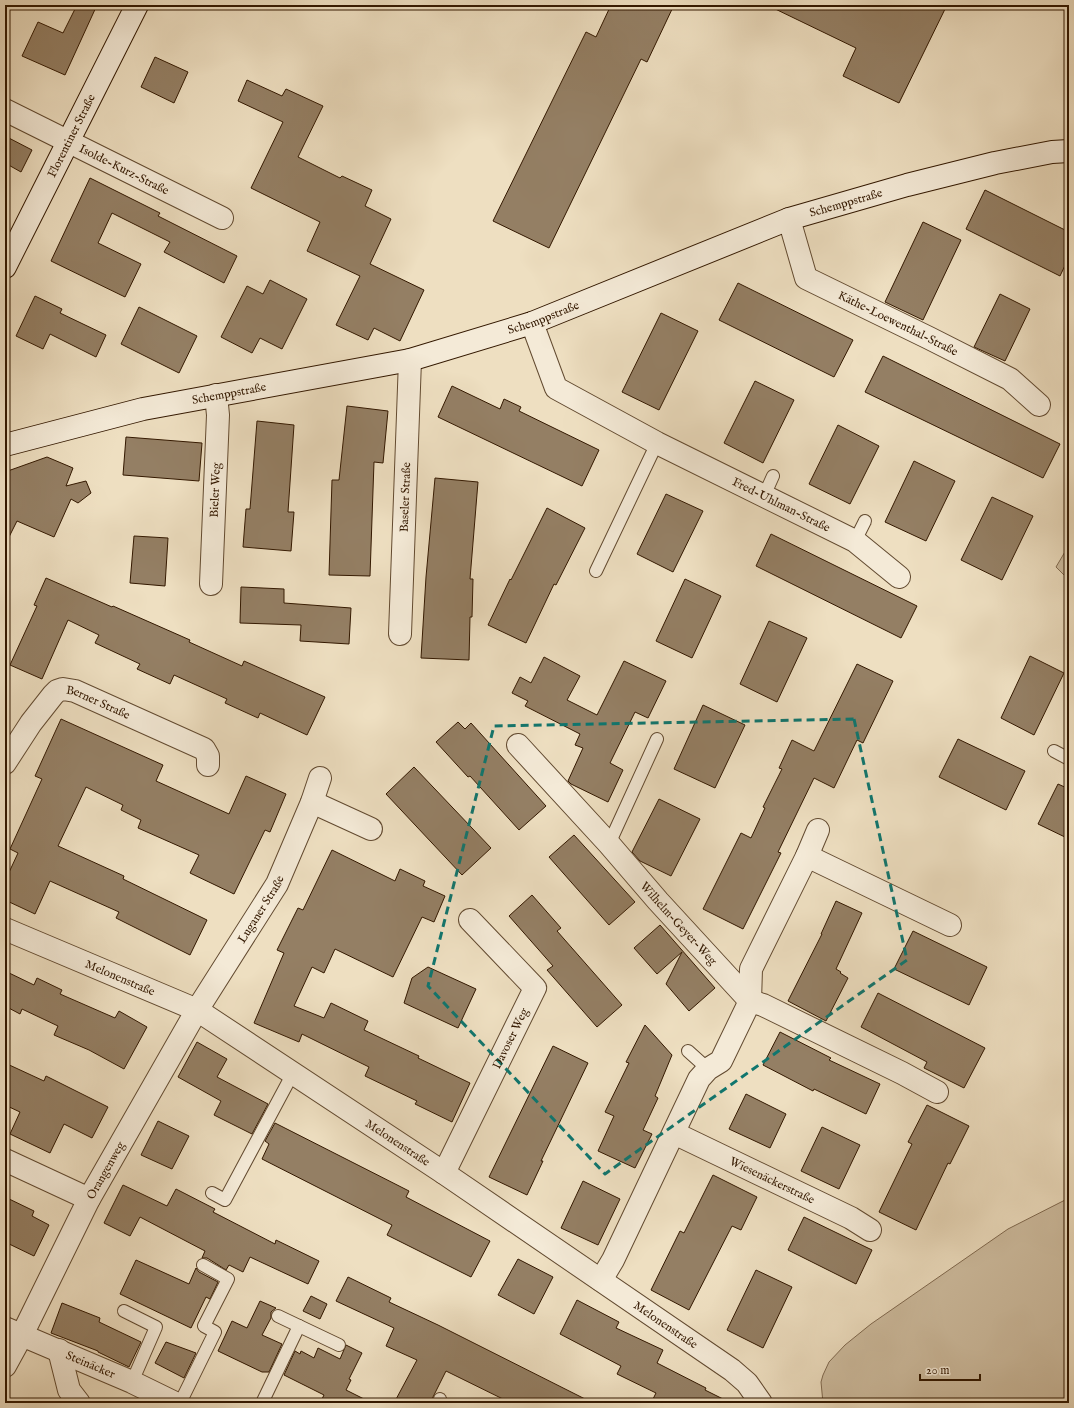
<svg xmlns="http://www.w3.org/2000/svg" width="1074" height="1408" viewBox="0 0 1074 1408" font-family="'IM FELL English',serif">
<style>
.green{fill:#cebda0;stroke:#806a50}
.building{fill:#947f64;stroke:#331800}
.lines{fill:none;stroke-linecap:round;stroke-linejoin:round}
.lane-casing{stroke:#624a30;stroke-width:14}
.street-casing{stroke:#624a30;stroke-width:24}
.secondary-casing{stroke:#331800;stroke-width:24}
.lane{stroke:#f4ead7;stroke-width:12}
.street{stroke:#f4ead7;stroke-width:22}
.secondary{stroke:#f4ead7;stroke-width:22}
.marked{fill:none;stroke:#0f766e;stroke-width:3;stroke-dasharray:8 5;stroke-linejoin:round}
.labels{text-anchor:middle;stroke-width:4;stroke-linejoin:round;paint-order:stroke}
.street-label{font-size:12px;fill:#331800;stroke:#f4ead7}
</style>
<rect width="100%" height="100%" fill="#eedfc1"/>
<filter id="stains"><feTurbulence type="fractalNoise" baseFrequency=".005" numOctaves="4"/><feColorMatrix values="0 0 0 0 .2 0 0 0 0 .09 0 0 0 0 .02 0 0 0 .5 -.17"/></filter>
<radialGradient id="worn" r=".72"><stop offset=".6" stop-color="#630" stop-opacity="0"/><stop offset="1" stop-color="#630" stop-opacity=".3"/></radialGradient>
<g class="green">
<path d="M1069 545V580L1056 567Z"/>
<path d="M1069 1198V1403H823L821 1382 823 1375 829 1362 845 1345 871 1324 1008 1229Z"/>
</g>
<g class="building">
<path d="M77 5H97L65 75 22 56 38 22 63 33Z"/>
<path d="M611 5H674L647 62 641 59 549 248 493 221 586 32 596 37Z"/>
<path d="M767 5H947L899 103 843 76 856 48Z"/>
<path d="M155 57 188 72 174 103 141 87Z"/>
<path d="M247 80 282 96 286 89 323 106 298 157 340 178 342 176 372 190 365 206 391 219 370 264 424 290 400 341 374 328 368 340 336 325 360 276 307 251 320 222 251 188 283 122 238 101Z"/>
<path d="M5 136 32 150 21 172 5 163Z"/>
<path d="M90 178 160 213 158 216 237 256 224 283 164 252 170 242 112 213 98 243 141 264 125 297 51 261Z"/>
<path d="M985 190 1069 232V257L1060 276 966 229Z"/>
<path d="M923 222 961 240 923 320 885 302Z"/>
<path d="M270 280 307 299 282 349 260 338 252 353 221 337 247 286 263 294Z"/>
<path d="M738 283 853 340 834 377 719 320Z"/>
<path d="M1000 294 1030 309 1005 361 974 347Z"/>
<path d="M35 296 62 309 60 313 106 335 96 357 50 334 43 349 16 336Z"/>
<path d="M139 307 197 336 179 373 121 344Z"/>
<path d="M661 313 698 331 659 410 622 392Z"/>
<path d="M883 356 1060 444 1043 478 865 392Z"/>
<path d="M755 381 794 400 763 463 724 443Z"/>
<path d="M452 386 500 409 504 399 521 407 519 411 599 450 582 486 438 417Z"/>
<path d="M347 406 388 411 383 463 374 462 370 576 329 575 332 480H339Z"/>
<path d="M257 421 294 425 288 512H294L291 551 243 547 246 509H250Z"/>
<path d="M838 425 879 446 850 504 809 484Z"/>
<path d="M126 437 202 443 199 481 123 475Z"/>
<path d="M47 457 73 468 66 486 86 481 91 493 78 503 71 499 54 537 17 521 5 545V472Z"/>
<path d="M914 461 955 481 926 541 885 522Z"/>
<path d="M435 478 478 482 470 579H473L472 617H470L469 660 421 658 426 577Z"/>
<path d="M666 494 703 511 673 572 637 554Z"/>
<path d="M992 497 1033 516 1002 580 961 560Z"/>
<path d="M547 508 585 528 556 585 554 584 526 643 488 625 510 579 511 580Z"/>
<path d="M771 534 917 606 901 638 756 566Z"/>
<path d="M134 536 168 538 165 586 130 583Z"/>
<path d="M46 578 112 607 113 606 190 640 189 642 242 666 244 661 325 697 307 735 260 713 258 718 225 703 227 699 174 675 170 684 137 669 140 664 95 643 99 635 68 620 42 679 10 665 37 606 34 605Z"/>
<path d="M685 579 721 596 692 658 656 641Z"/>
<path d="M241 587 284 589V603L351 608 349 644 300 641 301 625 240 623Z"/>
<path d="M769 621 807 638 777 702 740 684Z"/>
<path d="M1030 656 1064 673 1034 735 1001 718Z"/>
<path d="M544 657 580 676 567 700 597 715 624 661 666 681 648 718 635 712 610 763 623 770 608 802 571 784 568 781 583 748 575 745 580 734 525 706 528 701 512 693 520 677 531 683Z"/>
<path d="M857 664 893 681 863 743 857 740 834 788 814 778 778 852 781 853 743 929 703 909 741 833 751 838 765 808 763 807 782 769 779 768 792 740 814 751Z"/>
<path d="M703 705 745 725 715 788 674 769Z"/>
<path d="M61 719 163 765 156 781 229 814 246 776 286 794 270 832 265 830 234 894 190 873 199 855 138 828 141 820 121 810 123 805 86 787 58 846 124 876 123 879 207 920 190 955 116 918 119 912 50 881 35 914 5 900V881L18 853 10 849 42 779 35 776Z"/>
<path d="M458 722 465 729 471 723 546 806 519 830 470 776 468 777 436 742Z"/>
<path d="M958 739 1025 771 1006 810 939 777Z"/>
<path d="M414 767 491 848 462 875 386 794Z"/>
<path d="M1058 784 1069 789V839L1038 824Z"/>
<path d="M659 799 700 819 671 876 640 861 632 852Z"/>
<path d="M574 835 635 902 609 925 549 857Z"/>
<path d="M332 850 395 881 400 869 425 881 423 886 445 896 434 922 422 917 393 977 335 949 324 973 312 967 294 1006 324 1018 331 1003 368 1021 364 1030 419 1056 418 1058 470 1083 452 1122 415 1104 417 1101 365 1076 369 1067 302 1034 299 1042 254 1023 284 953 277 950 298 908 303 910Z"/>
<path d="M532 895 561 928 557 931 622 1005 597 1027 547 970 553 966 509 916Z"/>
<path d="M836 901 862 913 836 969 841 972 840 973 848 978 826 1021 788 1001 822 934H821Z"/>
<path d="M660 925 715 988 689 1011 666 984 682 952 657 974 634 948Z"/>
<path d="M913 931 987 967 969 1005 894 969Z"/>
<path d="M428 967 476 989 458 1028 404 1003 412 978Z"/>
<path d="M5 971 34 985 37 978 62 990 60 994 115 1018 119 1011 147 1027 124 1069 89 1050 54 1035 58 1026 22 1009 20 1014 5 1006Z"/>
<path d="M878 993 985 1048 964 1088 924 1068 927 1062 861 1027Z"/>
<path d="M645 1025 672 1055 655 1096 658 1098 643 1130 652 1134 635 1168 598 1151 614 1116 605 1112 629 1063 626 1062Z"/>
<path d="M780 1032 831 1058 829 1060 880 1084 866 1114 814 1089 813 1091 763 1065Z"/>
<path d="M197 1042 227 1059 217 1077 268 1104 252 1134 214 1115 221 1101 178 1077Z"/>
<path d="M553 1046 588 1063 541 1161H543L527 1195 489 1177Z"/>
<path d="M5 1063 44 1081 46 1076 108 1107 92 1138 64 1124 50 1153 10 1134 20 1112 5 1105Z"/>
<path d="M746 1094 786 1114 770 1148 729 1129Z"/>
<path d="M927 1105 969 1126 950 1164 948 1163 916 1230 879 1212 912 1144 908 1142Z"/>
<path d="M158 1121 189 1136 172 1169 141 1155Z"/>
<path d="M275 1123 409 1191 406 1197 490 1241 471 1277 387 1235 392 1225 262 1159 269 1144 265 1141Z"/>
<path d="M822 1127 860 1145 839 1189 801 1171Z"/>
<path d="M713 1175 757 1197 741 1230 732 1226 689 1310 651 1290 680 1231 684 1233Z"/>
<path d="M583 1181 620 1199 598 1245 561 1228Z"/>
<path d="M123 1185 167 1206 176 1189 215 1209 213 1212 275 1244 276 1240 319 1261 308 1284 250 1257 243 1272 229 1265 226 1270 207 1258H202L205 1251 140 1217 130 1236 104 1223Z"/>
<path d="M5 1197 34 1211 32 1216 49 1225 34 1256 5 1242Z"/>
<path d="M804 1217 872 1250 856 1284 788 1250Z"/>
<path d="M518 1259 553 1277 534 1314 498 1295Z"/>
<path d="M136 1260 189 1284 196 1268 199 1272 218 1282 210 1299 206 1297 191 1328 120 1294Z"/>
<path d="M756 1270 792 1287 763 1348 727 1330Z"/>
<path d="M348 1277 391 1298 389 1302 438 1325 593 1403H511L446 1371 430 1403H394L417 1360 386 1346 394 1328 336 1301Z"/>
<path d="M311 1296 327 1304 320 1319 303 1311Z"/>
<path d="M577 1300 619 1322 616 1328 663 1350 657 1363 706 1388 705 1390 731 1403H651L656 1393 617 1374 621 1366 560 1334Z"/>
<path d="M260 1301 276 1308 271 1312V1318L262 1335 282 1344 269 1372H262L218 1351 232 1321 247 1328Z"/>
<path d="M62 1303 100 1318 99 1322 141 1342 129 1367 98 1352V1351L51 1333Z"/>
<path d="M166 1342 196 1353 184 1378 155 1363Z"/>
<path d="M346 1345 362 1353 349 1379 351 1380 346 1390 372 1403H320L324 1395 284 1375 295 1351 300 1354 301 1351 314 1358 318 1348 340 1359Z"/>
</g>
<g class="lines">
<defs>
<g id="lane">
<path d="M764 496 773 476"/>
<path d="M855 541 865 521"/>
<path d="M596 571 657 443"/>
<path d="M1054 751 1069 759"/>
<path d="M609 844 657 739"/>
<path d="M688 1051 708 1069"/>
<path d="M212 1193 225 1200 293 1073"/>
<path d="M124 1311 156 1327 132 1382"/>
<path d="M299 1326 339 1345"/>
<path d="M180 1403 215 1332 204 1326 228 1279 203 1265"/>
<path d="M262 1403 299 1326 278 1316"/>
<path d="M439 1403 440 1399"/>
</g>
<g id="street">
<path id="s1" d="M5 110 222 218"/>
<path id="s2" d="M789 219 806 278 929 338 1010 379 1039 405"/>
<path id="s3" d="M532 323 556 388 657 443 855 541 899 577"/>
<path id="s4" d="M211 584 218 415 216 395"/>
<path id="s5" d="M400 634 410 360"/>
<path id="s6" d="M518 745 609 844 658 901 750 1001 763 1005 902 1073 937 1092"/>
<path id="s7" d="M5 763 31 723 53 695 57 691 63 689 75 691 204 749 208 756V765"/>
<path d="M312 802 371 829"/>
<path d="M807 856 950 925"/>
<path id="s8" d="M5 929 197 1010 444 1173 732 1370 747 1383 761 1403"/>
<path id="s9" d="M674 1133 851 1218 870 1230"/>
<path d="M5 1160 89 1199"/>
<path id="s10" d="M444 1173 535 988 470 920"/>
<path d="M601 1280 613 1260 699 1079 708 1069 721 1061 750 1001 751 969 807 856 818 830"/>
<path id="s11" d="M5 1328 132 1382 175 1403"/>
<path d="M59 1350 69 1390 79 1403"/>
<path id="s12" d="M5 1366 22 1335 89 1199 197 1010 277 884 312 802 320 778"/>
</g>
<g id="secondary">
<path id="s13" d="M5 267 137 5"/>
<path id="s14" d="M5 445 143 409 410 360 532 323 789 219 907 185 995 163 1052 152 1069 151"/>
</g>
</defs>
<use href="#lane" class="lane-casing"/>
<use href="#street" class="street-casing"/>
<use href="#secondary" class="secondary-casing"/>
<use href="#lane" class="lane"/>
<use href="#street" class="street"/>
<use href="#secondary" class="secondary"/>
</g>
<path class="marked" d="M854 719 907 960 605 1174 428 986 494 726Z"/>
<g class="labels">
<g class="street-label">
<text dy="4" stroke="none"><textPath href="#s13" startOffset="147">Florentiner Straße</textPath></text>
<text dy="4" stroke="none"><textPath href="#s1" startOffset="133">Isolde-Kurz-Straße</textPath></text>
<text dy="4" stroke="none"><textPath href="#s14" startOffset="878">Schemppstraße</textPath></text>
<text dy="4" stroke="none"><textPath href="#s14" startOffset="554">Schemppstraße</textPath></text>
<text dy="4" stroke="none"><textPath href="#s2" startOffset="164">Käthe-Loewenthal-Straße</textPath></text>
<text dy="4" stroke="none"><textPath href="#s14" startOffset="230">Schemppstraße</textPath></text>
<text dy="4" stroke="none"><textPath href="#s4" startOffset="94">Bieler Weg</textPath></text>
<text dy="4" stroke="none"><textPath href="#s5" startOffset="137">Baseler Straße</textPath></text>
<text dy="4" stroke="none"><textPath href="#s3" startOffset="323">Fred-Uhlman-Straße</textPath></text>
<text dy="4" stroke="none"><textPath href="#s7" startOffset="133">Berner Straße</textPath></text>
<text dy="4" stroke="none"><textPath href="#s12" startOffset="524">Luganer Straße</textPath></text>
<text dy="4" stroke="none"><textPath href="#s6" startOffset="240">Wilhelm-Geyer-Weg</textPath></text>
<text dy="4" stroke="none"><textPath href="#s8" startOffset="125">Melonenstraße</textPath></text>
<text dy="4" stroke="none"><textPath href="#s10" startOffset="150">Davoser Weg</textPath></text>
<text dy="4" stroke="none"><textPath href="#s8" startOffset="449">Melonenstraße</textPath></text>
<text dy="4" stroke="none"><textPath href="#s12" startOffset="220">Orangenweg</textPath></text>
<text dy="4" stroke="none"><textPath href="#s9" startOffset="109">Wiesenäckerstraße</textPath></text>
<text dy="4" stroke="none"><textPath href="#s8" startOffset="773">Melonenstraße</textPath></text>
<text dy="4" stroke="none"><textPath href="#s11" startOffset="93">Steinäcker</textPath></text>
</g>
</g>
<rect width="1074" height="1408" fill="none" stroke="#eedfc1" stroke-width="20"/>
<rect x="6" y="6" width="1062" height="1396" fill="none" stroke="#331800" stroke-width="2"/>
<rect x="10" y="10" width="1054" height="1388" fill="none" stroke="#331800"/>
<path d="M920 1374v6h60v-6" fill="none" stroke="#331800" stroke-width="2"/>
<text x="926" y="1374" font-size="12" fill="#331800" stroke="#f4ead7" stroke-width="3" paint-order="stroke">20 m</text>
<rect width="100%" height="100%" filter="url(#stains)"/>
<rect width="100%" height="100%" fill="url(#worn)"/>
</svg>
